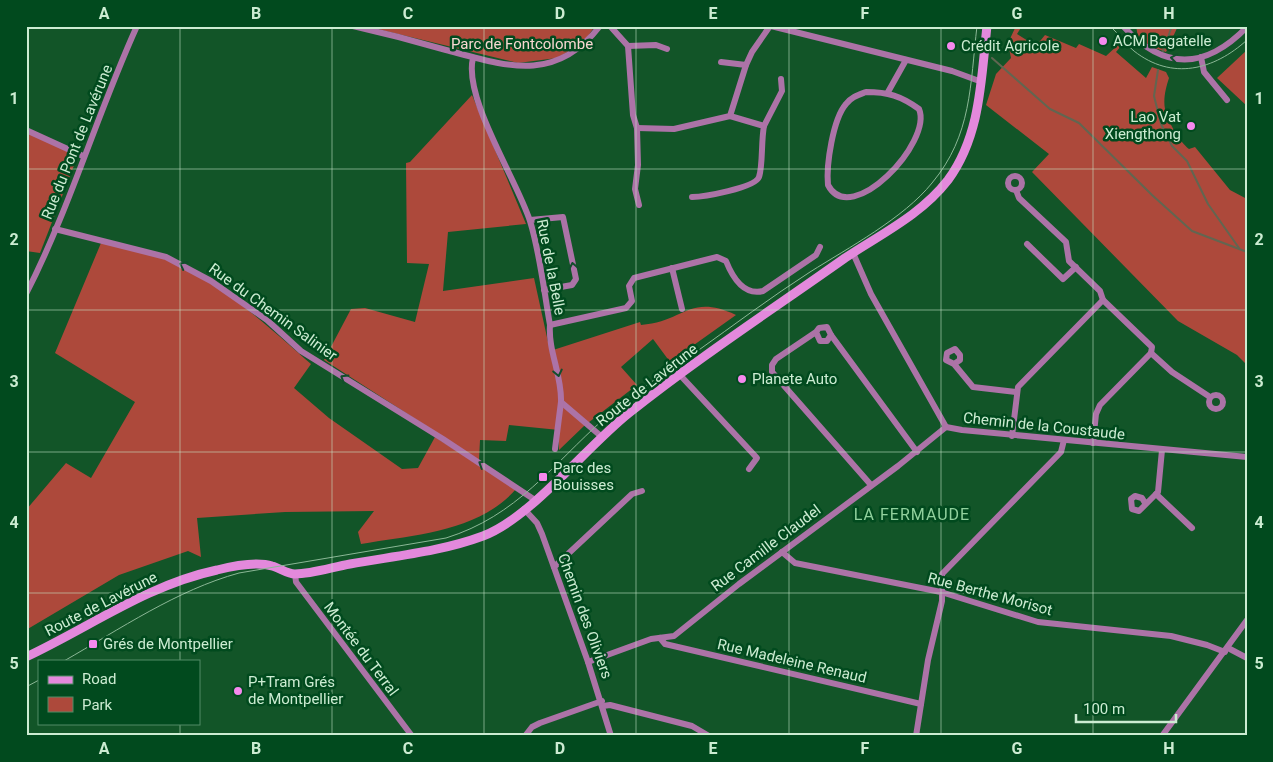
<svg xmlns="http://www.w3.org/2000/svg" width="1273" height="762" viewBox="0 0 1273 762" font-family="Roboto,sans-serif">
<style>
.green{fill:#ad493b}
.lines{fill:none;stroke-linecap:round;stroke-linejoin:round}
.stream{stroke:#616651;stroke-width:2}
.street{stroke:#ac73a7;stroke-width:6}
.secondary{stroke:#e389dc;stroke-width:9}
.tram{stroke:#8bb796;stroke-width:1}
.oneway{stroke:#124e2c}
.grid{fill:none;stroke:#ccecd2;stroke-width:1;stroke-opacity:0.55}
.poi-dot{fill:#f689ee;stroke:#014a1e;stroke-width:2}
.labels{text-anchor:middle;stroke-width:5;stroke-linejoin:round;paint-order:stroke}
.poi-label{font-size:15px;fill:#ccecd2;stroke:#014a1e;text-anchor:start}
.park-label{font-size:15px;fill:#f8d7d1;stroke:#014a1e}
.street-label{font-size:15px;fill:#ccecd2;stroke:#014a1e}
.neighbourhood-label{font-size:16px;letter-spacing:1px;fill:#91d19d;stroke:#014a1e}
.neatline{fill:none;stroke:#ccecd2;stroke-width:2}
.grid-label{font-size:16px;text-anchor:middle;font-weight:bold;fill:#ccecd2}
</style>
<rect width="100%" height="100%" fill="#125528"/>
<g class="green">
<path d="M365 26H595L584 42 557 58 518 63Z"/>
<path d="M1016 26H1022L1017 34 1036 46 1045 35 1076 48 1079 44 1106 56 1118 45 1121 46 1116 52 1146 78 1152 67 1166 72 1169 78C1166 87 1163 99 1165 109 1168 122 1179 141 1189 149L1195 147 1230 190 1247 199V365L1237 355 1178 321 1032 172 1049 154 986 105 996 74 1011 58 1008 43Z"/>
<path d="M1136 26H1178L1166 52 1152 47 1138 37Z"/>
<path d="M1247 50V106L1217 78Z"/>
<path d="M472 95 526 224 448 232 443 291 534 278 550 351 640 322 641 325C684 322 689 293 736 315L670 362 653 339 621 367 637 385 584 426 559 450V430L509 425 506 441 480 440 479 460 324 360 351 309 365 308 415 322 429 264 407 263 406 163 410 162Z"/>
<path d="M26 131 78 155 40 253 26 251Z"/>
<path d="M101 243C122 248 144 252 164 259 215 277 271 329 311 364L294 388 329 418 402 469 418 468 435 437 516 489C479 532 413 535 361 544L358 532 374 511 285 512 197 518 201 557 188 551 119 575 26 630V510L66 463 91 478 135 402 55 353Z"/>
</g>
<g class="lines">
<g class="stream">
<path d="M1163 51 1172 26"/>
<path d="M992 58 1050 109 1079 123 1152 195 1192 231 1247 252"/>
<path d="M1158 70 1154 96 1161 124 1172 146 1187 161 1208 204 1239 248"/>
</g>
<g class="street">
<path d="M353 26C384 33 415 41 446 50 506 66 555 84 600 26"/>
<path d="M610 26 628 46 633 115 637 128 638 165 635 189 639 205"/>
<path d="M771 26 952 71 982 82"/>
<path d="M1123 26C1164 71 1205 70 1247 27"/>
<path d="M628 46 656 45 667 49"/>
<path d="M1201 57 1204 72 1227 100"/>
<path d="M473 58C463 98 517 180 530 221 540 253 544 292 550 325 548 351 562 375 561 402L602 437"/>
<path d="M721 62 746 65"/>
<path d="M866 92C888 92 901 96 919 109 933 142 851 229 828 185 826 165 833 119 846 104 851 97 858 95 866 92Z"/>
<path d="M888 92 906 60"/>
<path d="M764 126 782 91 781 79"/>
<path d="M637 128 674 129 730 116 746 65 752 52 770 26"/>
<path d="M26 130 83 156"/>
<circle cx="1015" cy="183" r="7"/>
<path d="M1016 190 1019 198 1066 242 1069 261 1100 291 1103 300"/>
<path d="M692 197C703 197 755 188 759 177 763 166 761 141 764 126L730 116"/>
<path d="M530 220 563 217 576 279 572 285 544 290"/>
<path d="M55 229 166 257 211 281 267 320 301 351 443 439 535 500"/>
<path d="M1027 244 1063 279 1076 267"/>
<path d="M853 253 871 294 946 427"/>
<path d="M672 268 682 309"/>
<path d="M26 294C70 208 97 114 137 26"/>
<path d="M550 325 626 308 632 301 629 286 634 278 717 257 726 261C732 276 743 296 763 291L816 255 820 247"/>
<path d="M816 332 820 341H827L831 335 827 327 819 328 816 332 776 359 772 365V372L871 485"/>
<path d="M831 335 917 452"/>
<path d="M1151 353 1172 372 1210 397"/>
<path d="M954 364 960 360V355L955 349 947 353 946 360 954 364 973 387 1016 392"/>
<path d="M680 375 757 458 749 469"/>
<circle cx="1216" cy="402" r="7"/>
<path d="M946 427 962 430 1247 457"/>
<path d="M1012 436 1018 387 1103 300 1152 347 1151 353 1100 405 1096 414 1093 443"/>
<path d="M555 449 561 402"/>
<path d="M1156 494 1192 528"/>
<path d="M1145 503 1142 498 1135 496 1131 499 1132 509 1139 511 1158 492 1162 450"/>
<path d="M524 509 537 523 542 534 588 662 611 736"/>
<path d="M782 552 795 563 941 592 1038 622 1171 636 1207 645 1225 652"/>
<path d="M554 567 632 494 642 491"/>
<path d="M295 574 296 582 412 736"/>
<path d="M660 638 665 644 921 704"/>
<path d="M1228 648 1247 658"/>
<path d="M588 662 651 639 674 636 739 584 898 466 946 427"/>
<path d="M603 706 610 705 692 726 709 736"/>
<path d="M525 736 532 727 540 723 602 701"/>
<path d="M916 736 928 660 942 601V574L1061 452 1064 440"/>
<path d="M1162 736 1247 620"/>
</g>
<path class="secondary" d="M26 657C90 627 147 585 217 570 233 566 256 561 272 566 280 568 287 574 295 574 312 574 333 567 350 564 394 556 440 552 483 536 531 518 586 447 629 413 698 358 773 309 845 258 881 234 921 215 948 180 981 135 981 79 987 26"/>
<g class="tram">
<path d="M1110 26C1119 34 1125 44 1134 51 1172 81 1214 70 1247 40"/>
<path d="M64 661C120 629 177 590 239 573L446 538C517 516 552 465 605 418 632 393 665 373 696 352 734 325 771 297 810 272 848 248 904 218 932 183 972 135 970 85 977 26"/>
<path d="M26 687 39 680"/>
</g>
</g>
<defs><path id="oneway-chevron" d="M-2-3.5L2.5 0L-2 3.5" fill="none" stroke-width="1.6" stroke-linecap="round" stroke-linejoin="round" transform="scale(1.25)"/></defs>
<g class="oneway">
<use href="#oneway-chevron" transform="translate(1174 58) rotate(-171)"/>
<use href="#oneway-chevron" transform="translate(183 265) rotate(-153)"/>
<use href="#oneway-chevron" transform="translate(573 266) rotate(-101)"/>
<use href="#oneway-chevron" transform="translate(558 373) rotate(78)"/>
<use href="#oneway-chevron" transform="translate(344 378) rotate(-148)"/>
<use href="#oneway-chevron" transform="translate(482 464) rotate(-147)"/>
</g>
<path class="grid" d="M180 26V661M332 26V736M484 26V736M636 26V736M789 26V736M941 26V736M1093 26V736M26 169H1247M26 310H1247M26 452H1247M26 593H1247M180 723V736"/>
<g class="poi-dot">
<circle cx="1103" cy="41" r="5"/>
<circle cx="951" cy="46" r="5"/>
<circle cx="1191" cy="126" r="5"/>
<circle cx="742" cy="379" r="5"/>
<rect x="538" y="472" width="10" height="10" rx="2.5"/>
<rect x="88" y="639" width="10" height="10" rx="2.5"/>
<circle cx="238" cy="691" r="5"/>
</g>
<g class="labels">
<g class="poi-label">
<text x="1113" y="46">ACM Bagatelle</text>
<text x="961" y="51">Crédit Agricole</text>
<text x="1181" y="122" text-anchor="end">Lao Vat<tspan x="1181" dy="17">Xiengthong</tspan></text>
<text x="752" y="384">Planete Auto</text>
<text x="553" y="473">Parc des<tspan x="553" dy="17">Bouisses</tspan></text>
<text x="103" y="649">Grés de Montpellier</text>
<text x="248" y="687">P+Tram Grés<tspan x="248" dy="17">de Montpellier</tspan></text>
</g>
<g class="park-label">
<text x="522" y="49">Parc de Fontcolombe</text>
</g>
<g class="street-label">
<text transform="translate(77 142) rotate(-68)" y="5">Rue du Pont de Lavérune</text>
<text transform="translate(551 267) rotate(79)" y="5">Rue de la Belle</text>
<text transform="translate(273 312) rotate(36)" y="5">Rue du Chemin Salinier</text>
<text transform="translate(647 385) rotate(-38)" y="5">Route de Lavérune</text>
<text transform="translate(1044 426) rotate(6)" y="5">Chemin de la Coustaude</text>
<text transform="translate(766 548) rotate(-37)" y="5">Rue Camille Claudel</text>
<text transform="translate(990 594) rotate(15)" y="5">Rue Berthe Morisot</text>
<text transform="translate(101 604) rotate(-27)" y="5">Route de Lavérune</text>
<text transform="translate(585 616) rotate(70)" y="5">Chemin des Oliviers</text>
<text transform="translate(361 649) rotate(53)" y="5">Montée du Terral</text>
<text transform="translate(792 661) rotate(13)" y="5">Rue Madeleine Renaud</text>
</g>
<g class="neighbourhood-label">
<text x="912" y="520">LA FERMAUDE</text>
</g>
</g>
<rect width="1273" height="762" fill="none" stroke="#014a1e" stroke-width="55"/>
<rect x="38" y="660" width="162" height="65" fill="#014a1e" stroke="#528b66"/>
<rect x="48" y="676" width="25" height="8" fill="#e389dc" stroke="#528b66"/>
<text x="82" y="684" font-size="15" fill="#ccecd2">Road</text>
<rect x="48" y="697" width="25" height="15" fill="#ad493b" stroke="#528b66"/>
<text x="82" y="710" font-size="15" fill="#ccecd2">Park</text>
<path d="M1076 714v8h100v-8" fill="none" stroke="#ccecd2" stroke-width="2.5"/>
<text x="1083" y="714" font-size="15" fill="#ccecd2" stroke="#014a1e" stroke-width="4" paint-order="stroke">100 m</text>
<rect x="28" y="28" width="1218" height="706" class="neatline"/>
<g class="grid-label">
<text x="104" y="19">A</text>
<text x="256" y="19">B</text>
<text x="408" y="19">C</text>
<text x="560" y="19">D</text>
<text x="713" y="19">E</text>
<text x="865" y="19">F</text>
<text x="1017" y="19">G</text>
<text x="1169" y="19">H</text>
<text x="14" y="104">1</text>
<text x="1259" y="104">1</text>
<text x="14" y="245">2</text>
<text x="1259" y="245">2</text>
<text x="14" y="387">3</text>
<text x="1259" y="387">3</text>
<text x="14" y="528">4</text>
<text x="1259" y="528">4</text>
<text x="14" y="669">5</text>
<text x="1259" y="669">5</text>
<text x="104" y="754">A</text>
<text x="256" y="754">B</text>
<text x="408" y="754">C</text>
<text x="560" y="754">D</text>
<text x="713" y="754">E</text>
<text x="865" y="754">F</text>
<text x="1017" y="754">G</text>
<text x="1169" y="754">H</text>
</g>
</svg>
